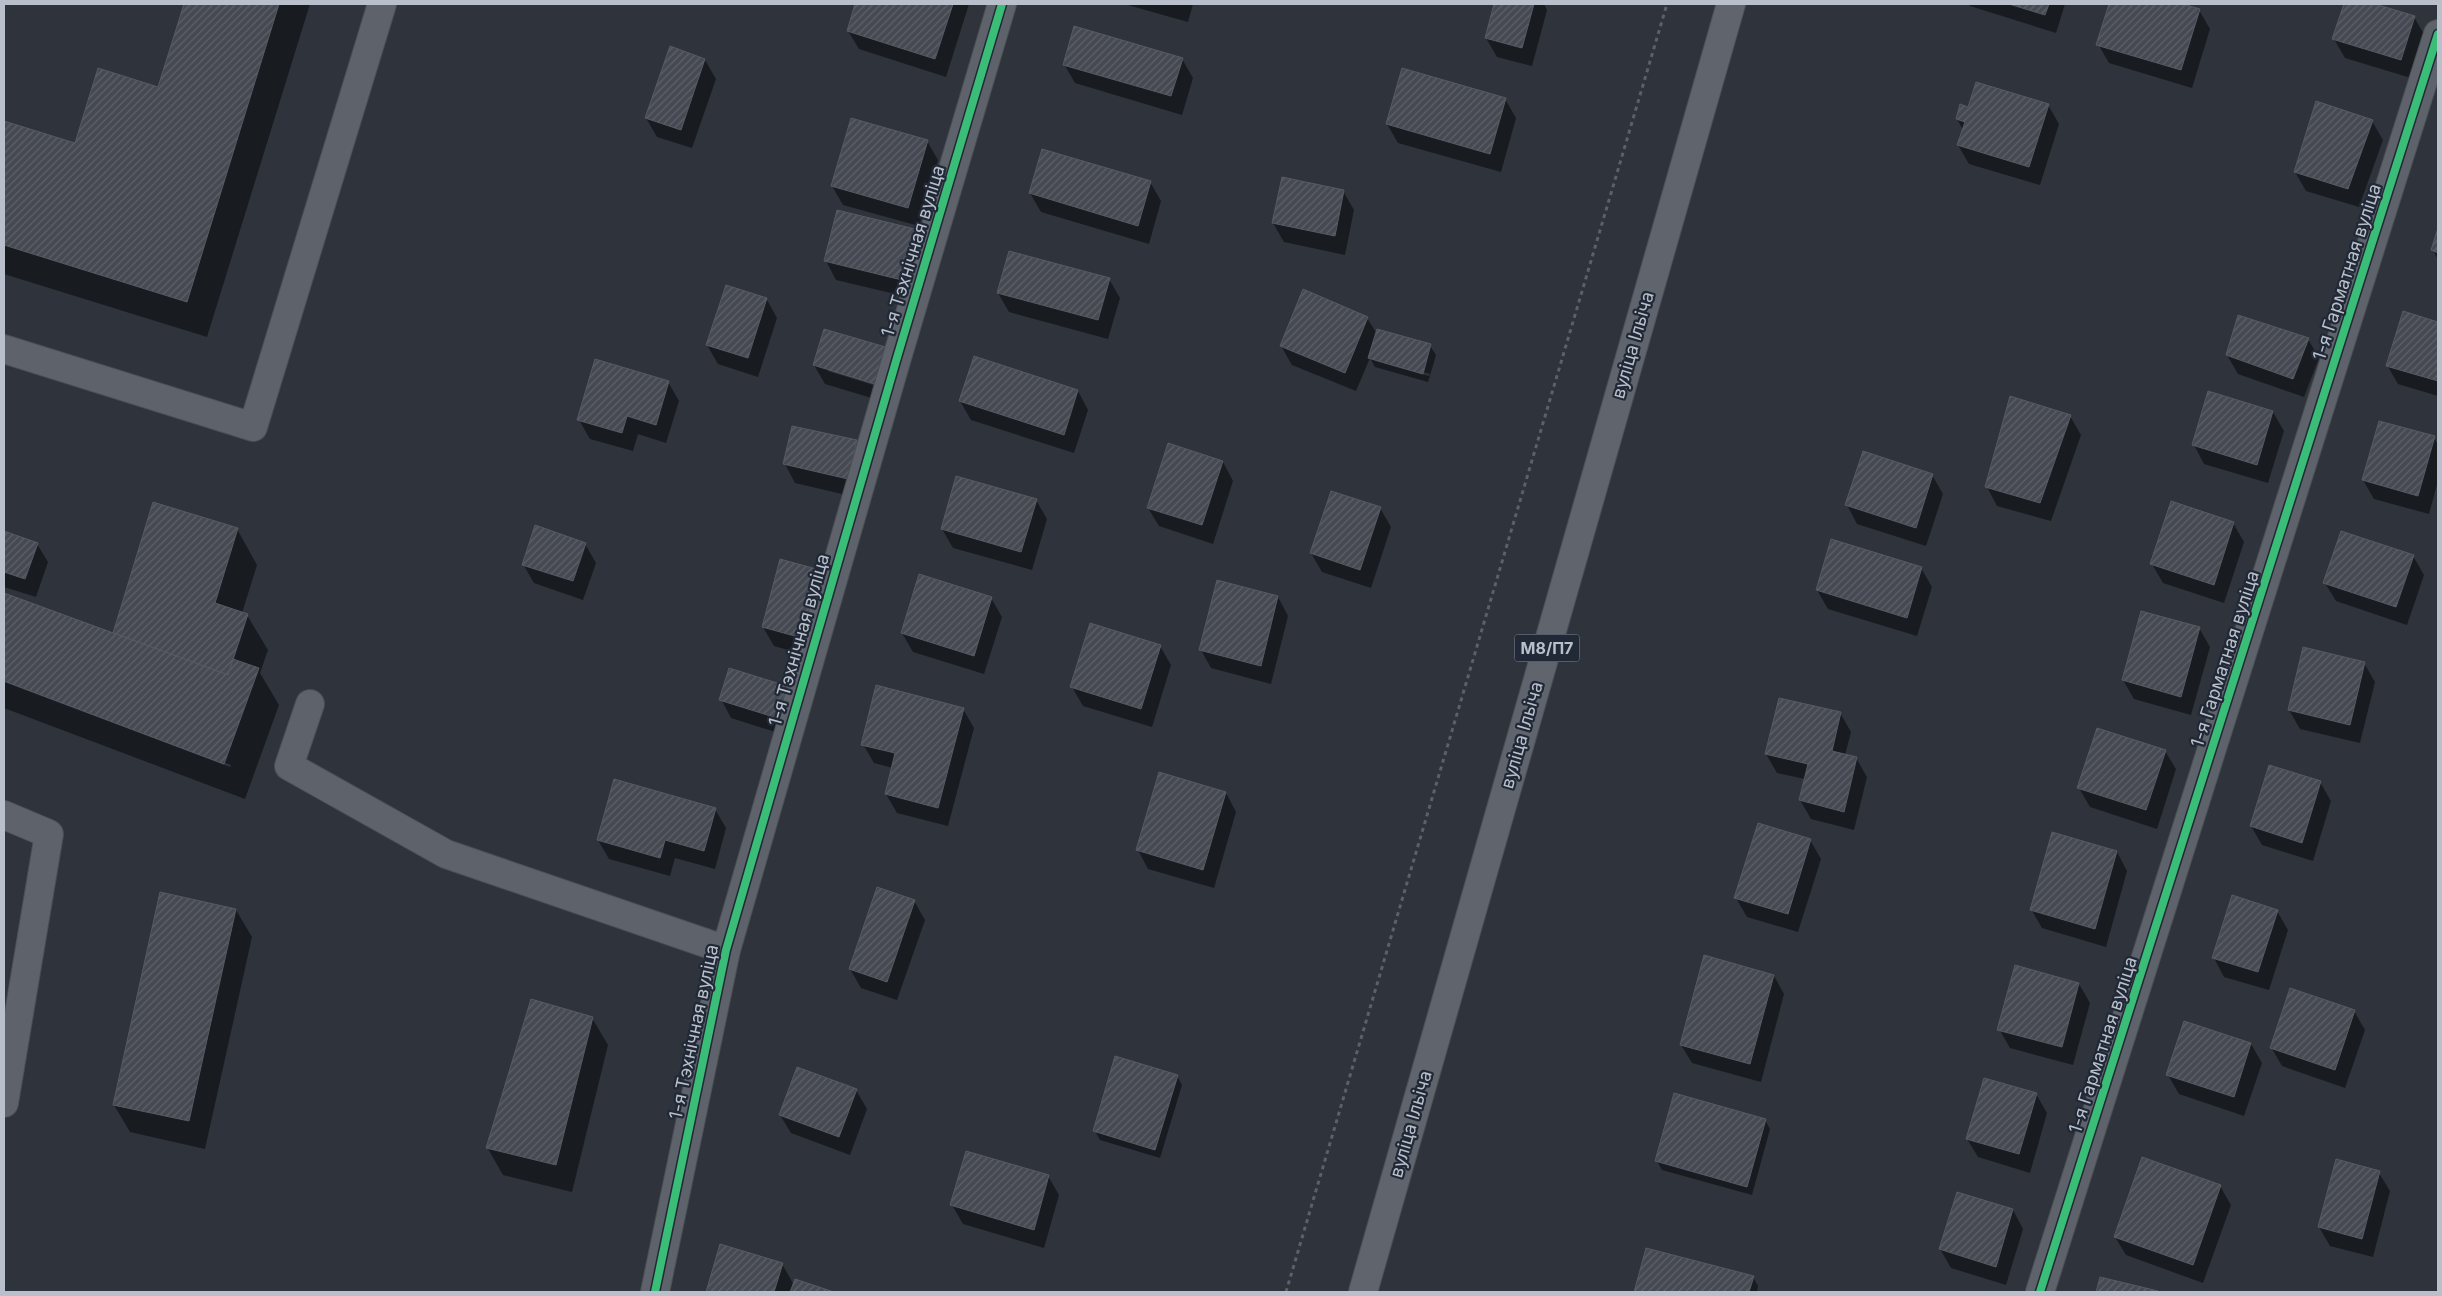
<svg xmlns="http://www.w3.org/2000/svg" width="2442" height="1296" viewBox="0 0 2442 1296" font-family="Inter,sans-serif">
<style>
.shadow{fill:#0007;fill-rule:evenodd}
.building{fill:url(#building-hatch);stroke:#565b63}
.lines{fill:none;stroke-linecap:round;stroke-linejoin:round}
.minor-casing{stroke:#4a4e54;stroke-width:30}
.major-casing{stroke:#4c5059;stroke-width:30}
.path{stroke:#5b6167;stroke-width:3;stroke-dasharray:4 4;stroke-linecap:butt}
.minor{stroke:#5e626a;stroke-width:28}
.major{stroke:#60646c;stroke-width:28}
.cycleway-casing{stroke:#212937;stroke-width:11}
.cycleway{stroke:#3abd76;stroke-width:8}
.labels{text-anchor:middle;stroke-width:4.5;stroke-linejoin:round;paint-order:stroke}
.shield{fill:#212937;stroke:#8b939f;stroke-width:1}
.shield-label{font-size:16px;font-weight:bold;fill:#b9c0cc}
.street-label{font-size:18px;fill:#b9c0cc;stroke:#212937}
</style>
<defs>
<pattern id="building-hatch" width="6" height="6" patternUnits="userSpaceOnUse" patternTransform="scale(1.25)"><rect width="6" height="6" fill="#454951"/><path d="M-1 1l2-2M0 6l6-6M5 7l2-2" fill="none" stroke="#5e6169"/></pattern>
</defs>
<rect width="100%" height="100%" fill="#2e333c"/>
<g class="shadow">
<path d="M185 4H310L207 337 4 274V122L76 145 159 88Z"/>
<path d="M857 4H969L946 77 859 49 848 31Z"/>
<path d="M1124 4H1193L1188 22Z"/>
<path d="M1495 4H1544L1547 10 1532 66 1497 57 1486 38Z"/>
<path d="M1968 4H2065L2056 33 1970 6Z"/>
<path d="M2110 4H2178L2199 10 2210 29 2192 88 2109 63 2098 44Z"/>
<path d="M2346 4H2371L2414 17 2425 36 2411 78 2345 58 2334 39Z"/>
<path d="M1182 59 1193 78 1182 115 1075 83 1064 64Z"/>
<path d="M705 60 716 79 692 148 657 137 646 118Z"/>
<path d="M1505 99 1516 118 1501 172 1398 143 1387 124Z"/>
<path d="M2048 105 2059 124 2040 185 1969 164 1958 145 1963 130 1957 119 1969 108Z"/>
<path d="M2372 121 2383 140 2359 207 2306 191 2295 172Z"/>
<path d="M927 141 938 160 919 226 843 205 832 186Z"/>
<path d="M1150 182 1161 201 1149 244 1041 212 1030 193Z"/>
<path d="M1343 191 1354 210 1345 255 1284 242 1273 223Z"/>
<path d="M914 230 925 249 912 298 836 280 826 261Z"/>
<path d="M2438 232V260L2433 250Z"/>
<path d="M1109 279 1120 298 1108 339 1009 312 998 293Z"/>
<path d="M726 287 767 300 777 318 758 377 718 364 707 345Z"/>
<path d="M2403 312 2438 323V396L2398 384 2387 365Z"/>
<path d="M1367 318 1377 334 1430 346 1436 355 1428 382 1375 367 1370 358 1356 391 1292 365 1281 346ZM1375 359 1430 374 1429 376 1375 361Z"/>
<path d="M2308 339 2319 358 2304 397 2238 374 2227 355Z"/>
<path d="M888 349V403L825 384 814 365ZM828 368 884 386 883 388 828 371Z"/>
<path d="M668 382 679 401 666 443 638 434 633 451 590 439 579 420Z"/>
<path d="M1078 391 1088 410 1074 453 971 420 960 401Z"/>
<path d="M2273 412 2284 431 2268 483 2204 464 2194 445Z"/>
<path d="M2070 416 2081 435 2051 521 1997 506 1987 487Z"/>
<path d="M2434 438 2438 445V481L2429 514 2374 499 2363 480Z"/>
<path d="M856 441 867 460 859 498 795 483 785 464Z"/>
<path d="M1223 462 1233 481 1213 544 1159 526 1148 508Z"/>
<path d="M1932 475 1943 494 1926 546 1857 524 1847 505Z"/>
<path d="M1036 500 1047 519 1032 570 953 548 942 529Z"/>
<path d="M1380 508 1391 527 1371 588 1322 572 1311 553Z"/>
<path d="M2233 523 2244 542 2224 603 2163 583 2152 564Z"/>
<path d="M237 529 257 565 242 613 247 615 268 650 260 673 279 705 245 799 4 708V682L230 767 231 765 4 679V595L114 635Z"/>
<path d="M4 533 37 544 48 562 36 597 4 587Z"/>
<path d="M585 544 596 563 583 600 534 583 523 564Z"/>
<path d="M2413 556 2424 575 2407 625 2336 601 2325 583Z"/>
<path d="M781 561 820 571 830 590 812 657 774 646 763 627Z"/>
<path d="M1921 568 1932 587 1917 636 1828 609 1817 590Z"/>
<path d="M1278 597 1288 616 1271 684 1211 668 1201 650Z"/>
<path d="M991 598 1002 617 984 674 913 652 902 633Z"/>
<path d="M2199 628 2210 647 2191 715 2134 699 2123 680Z"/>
<path d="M1160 646 1171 665 1152 727 1083 706 1072 687Z"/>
<path d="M2364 663 2375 682 2360 743 2300 729 2289 710Z"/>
<path d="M786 687 797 706 788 736 731 718 721 699Z"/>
<path d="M963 709 974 728 948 826 897 813 886 794 893 768 874 763 863 744Z"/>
<path d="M1840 713 1851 732 1845 755 1856 758 1867 777 1854 830 1811 819 1800 800 1805 779 1777 773 1766 754Z"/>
<path d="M2165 751 2176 769 2157 829 2090 807 2079 788Z"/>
<path d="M2320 782 2331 801 2313 861 2262 845 2251 826Z"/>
<path d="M1226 793 1236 812 1214 888 1148 869 1138 850Z"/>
<path d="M715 809 726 828 715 869 675 858 670 876 609 859 598 840Z"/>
<path d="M1810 840 1821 859 1798 932 1747 917 1736 898Z"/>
<path d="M2117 852 2127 871 2106 947 2042 928 2031 909Z"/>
<path d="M914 901 925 920 897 1000 861 988 850 969Z"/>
<path d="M236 910 252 937 205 1149 130 1132 114 1105Z"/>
<path d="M2277 911 2288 930 2269 990 2224 977 2214 958Z"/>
<path d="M1774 976 1784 994 1761 1082 1692 1063 1681 1045Z"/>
<path d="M2079 984 2090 1003 2073 1065 2010 1048 1999 1029Z"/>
<path d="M2354 1011 2365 1030 2345 1088 2282 1066 2271 1047Z"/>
<path d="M592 1018 608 1045 572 1192 503 1175 487 1147Z"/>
<path d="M2251 1044 2262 1063 2244 1116 2179 1094 2168 1075Z"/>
<path d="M1177 1076 1182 1085 1160 1158 1100 1140 1095 1131Z"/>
<path d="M856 1090 867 1109 850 1155 791 1133 780 1115Z"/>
<path d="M2036 1094 2047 1113 2030 1173 1978 1157 1967 1139Z"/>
<path d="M1765 1120 1770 1129 1752 1195 1662 1170 1657 1161Z"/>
<path d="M2379 1173 2390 1191 2373 1257 2330 1246 2319 1227Z"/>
<path d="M1048 1176 1059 1195 1044 1248 963 1224 952 1205Z"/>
<path d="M2220 1186 2231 1205 2203 1283 2126 1255 2115 1237Z"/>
<path d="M2013 1210 2023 1229 2006 1285 1951 1268 1940 1249Z"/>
<path d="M721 1246 782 1264 794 1285 796 1280 830 1292H707Z"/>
<path d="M1647 1249 1753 1277 1758 1286 1757 1292H1636Z"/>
<path d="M2101 1278 2157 1292H2098Z"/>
</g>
<g class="building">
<path d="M184 4H279L187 302 4 245V121L75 143 98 68 158 87Z"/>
<path d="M855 4H953L935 59 847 31Z"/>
<path d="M1494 4H1534L1522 48 1485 38Z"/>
<path d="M2009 4H2049L2045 15Z"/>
<path d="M2109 4H2183L2200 9 2181 70 2096 45Z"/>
<path d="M2344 4H2375L2415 16 2401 60 2332 39Z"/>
<path d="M1074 26 1183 58 1171 96 1063 65Z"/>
<path d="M670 46 705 59 681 130 645 118Z"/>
<path d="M1402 68 1506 98 1490 154 1386 124Z"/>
<path d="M1976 82 2049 104 2029 167 1957 145 1965 122 1956 119 1960 104 1968 107Z"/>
<path d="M2316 101 2373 120 2348 189 2294 172Z"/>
<path d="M851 118 928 140 908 208 831 186Z"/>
<path d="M1042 149 1151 181 1138 226 1029 193Z"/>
<path d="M1282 177 1344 190 1335 236 1272 223Z"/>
<path d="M837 210 915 229 902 280 824 261Z"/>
<path d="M2438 228V253L2431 250Z"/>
<path d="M1009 251 1110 278 1098 320 997 293Z"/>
<path d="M726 285 767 298 748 358 706 345Z"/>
<path d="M1303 289 1368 317 1345 373 1280 346Z"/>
<path d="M2403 311 2438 322V381L2386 366Z"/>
<path d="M2238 315 2309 338 2293 379 2226 355Z"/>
<path d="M824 329 889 348 878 385 813 365Z"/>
<path d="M1377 329 1431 344 1423 374 1368 358Z"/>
<path d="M974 356 1078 390 1064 435 959 401Z"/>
<path d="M595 359 669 381 656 425 627 416 622 433 577 420Z"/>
<path d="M2208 391 2273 411 2257 465 2192 445Z"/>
<path d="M2010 396 2071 415 2040 503 1985 487Z"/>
<path d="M2379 421 2435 436 2418 496 2362 480Z"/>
<path d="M792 426 857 440 848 479 783 464Z"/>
<path d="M1168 443 1223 461 1202 525 1147 508Z"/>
<path d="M1863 451 1933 474 1916 528 1845 505Z"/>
<path d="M956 476 1037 499 1021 552 941 529Z"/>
<path d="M1331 491 1381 507 1360 570 1310 553Z"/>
<path d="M2171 501 2234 522 2214 585 2150 564Z"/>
<path d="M153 502 238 528 215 603 248 614 228 675 113 633Z"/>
<path d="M535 525 586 543 573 581 522 565Z"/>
<path d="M4 531 38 543 25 579 4 572Z"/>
<path d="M2341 531 2414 555 2396 607 2323 583Z"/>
<path d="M1831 539 1922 567 1907 618 1816 590Z"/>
<path d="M780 559 820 570 802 638 762 627Z"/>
<path d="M919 574 992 597 974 656 901 633Z"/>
<path d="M1217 580 1278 596 1261 666 1199 650Z"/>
<path d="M4 593 228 675 233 659 259 668 224 764 4 681Z"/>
<path d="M2141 611 2200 627 2181 697 2122 680Z"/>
<path d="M1090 623 1161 645 1141 709 1070 687Z"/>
<path d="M2303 647 2365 662 2350 725 2288 710Z"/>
<path d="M729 668 787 686 777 718 719 700Z"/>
<path d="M876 685 964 708 938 808 885 794 895 753 861 745Z"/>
<path d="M1779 698 1841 712 1832 751 1857 757 1844 812 1799 800 1808 764 1765 754Z"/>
<path d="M2097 728 2166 750 2146 810 2077 788Z"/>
<path d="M2269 765 2321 781 2302 843 2250 826Z"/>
<path d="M1159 772 1226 792 1203 870 1136 850Z"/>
<path d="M614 779 716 808 704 851 665 840 660 858 597 840Z"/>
<path d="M1758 823 1811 839 1788 914 1734 898Z"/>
<path d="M2052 832 2117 851 2095 929 2030 910Z"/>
<path d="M877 887 915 900 887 982 849 969Z"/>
<path d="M160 892 236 909 189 1121 113 1105Z"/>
<path d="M2232 895 2278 910 2258 972 2212 958Z"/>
<path d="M1704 955 1774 975 1750 1064 1680 1045Z"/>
<path d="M2015 965 2079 983 2062 1047 1997 1030Z"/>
<path d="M2290 988 2355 1010 2335 1070 2270 1048Z"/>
<path d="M531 999 593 1017 556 1165 486 1148Z"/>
<path d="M2184 1021 2251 1043 2234 1097 2166 1075Z"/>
<path d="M1115 1056 1178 1075 1155 1150 1093 1131Z"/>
<path d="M797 1067 857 1089 839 1137 779 1115Z"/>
<path d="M1984 1078 2037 1093 2019 1154 1966 1139Z"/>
<path d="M1674 1093 1766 1119 1747 1187 1655 1161Z"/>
<path d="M966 1151 1049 1175 1034 1230 950 1205Z"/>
<path d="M2142 1157 2221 1185 2193 1265 2114 1237Z"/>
<path d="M2336 1159 2380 1171 2362 1239 2318 1227Z"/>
<path d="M1957 1192 2013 1209 1996 1267 1939 1249Z"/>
<path d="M720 1244 783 1263 774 1292H706Z"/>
<path d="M1646 1248 1754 1276 1749 1292H1634Z"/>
<path d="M2100 1277 2158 1291 2157 1292H2096Z"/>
<path d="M795 1279 834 1292H790Z"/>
</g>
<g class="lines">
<defs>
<g id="minor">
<path d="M4 349 253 427 382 4"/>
<path d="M310 704 289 766 446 854 726 950"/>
<path d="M4 815 49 834 4 1103"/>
<path d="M655 1292 726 950 896 361 1002 4"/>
<path d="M2040 1292 2438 34"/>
</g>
<path id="major" d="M1363 1292 1731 4"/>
</defs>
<use href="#minor" class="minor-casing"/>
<use href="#major" class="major-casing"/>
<path class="path" d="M1286 1292 1667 4"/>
<use href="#minor" class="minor"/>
<use href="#major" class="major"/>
<defs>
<g id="cycleway">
<path d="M655 1292 726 950 896 361 1002 4"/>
<path d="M2040 1292 2438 34"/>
</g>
</defs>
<use href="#cycleway" class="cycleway-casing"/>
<use href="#cycleway" class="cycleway"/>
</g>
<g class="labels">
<rect class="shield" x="1514.5" y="634.5" width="65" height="27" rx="4"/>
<g class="shield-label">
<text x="1547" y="654">М8/П7</text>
</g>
<g class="street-label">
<text transform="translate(913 251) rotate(-73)" y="6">1-я Тэхнічная вуліца</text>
<text transform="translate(2347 272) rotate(-72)" y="6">1-я Гарматная вуліца</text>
<text transform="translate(1633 345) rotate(-74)" y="6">вуліца Ільіча</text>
<text transform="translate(799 640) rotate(-74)" y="6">1-я Тэхнічная вуліца</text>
<text transform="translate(2225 659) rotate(-72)" y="6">1-я Гарматная вуліца</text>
<text transform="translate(1522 735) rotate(-74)" y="6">вуліца Ільіча</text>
<text transform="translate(694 1032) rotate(-78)" y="6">1-я Тэхнічная вуліца</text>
<text transform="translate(2103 1045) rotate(-72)" y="6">1-я Гарматная вуліца</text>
<text transform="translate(1411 1124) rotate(-74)" y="6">вуліца Ільіча</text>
</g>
</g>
<rect width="2442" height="1296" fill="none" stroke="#b9c0cc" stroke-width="10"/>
</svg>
